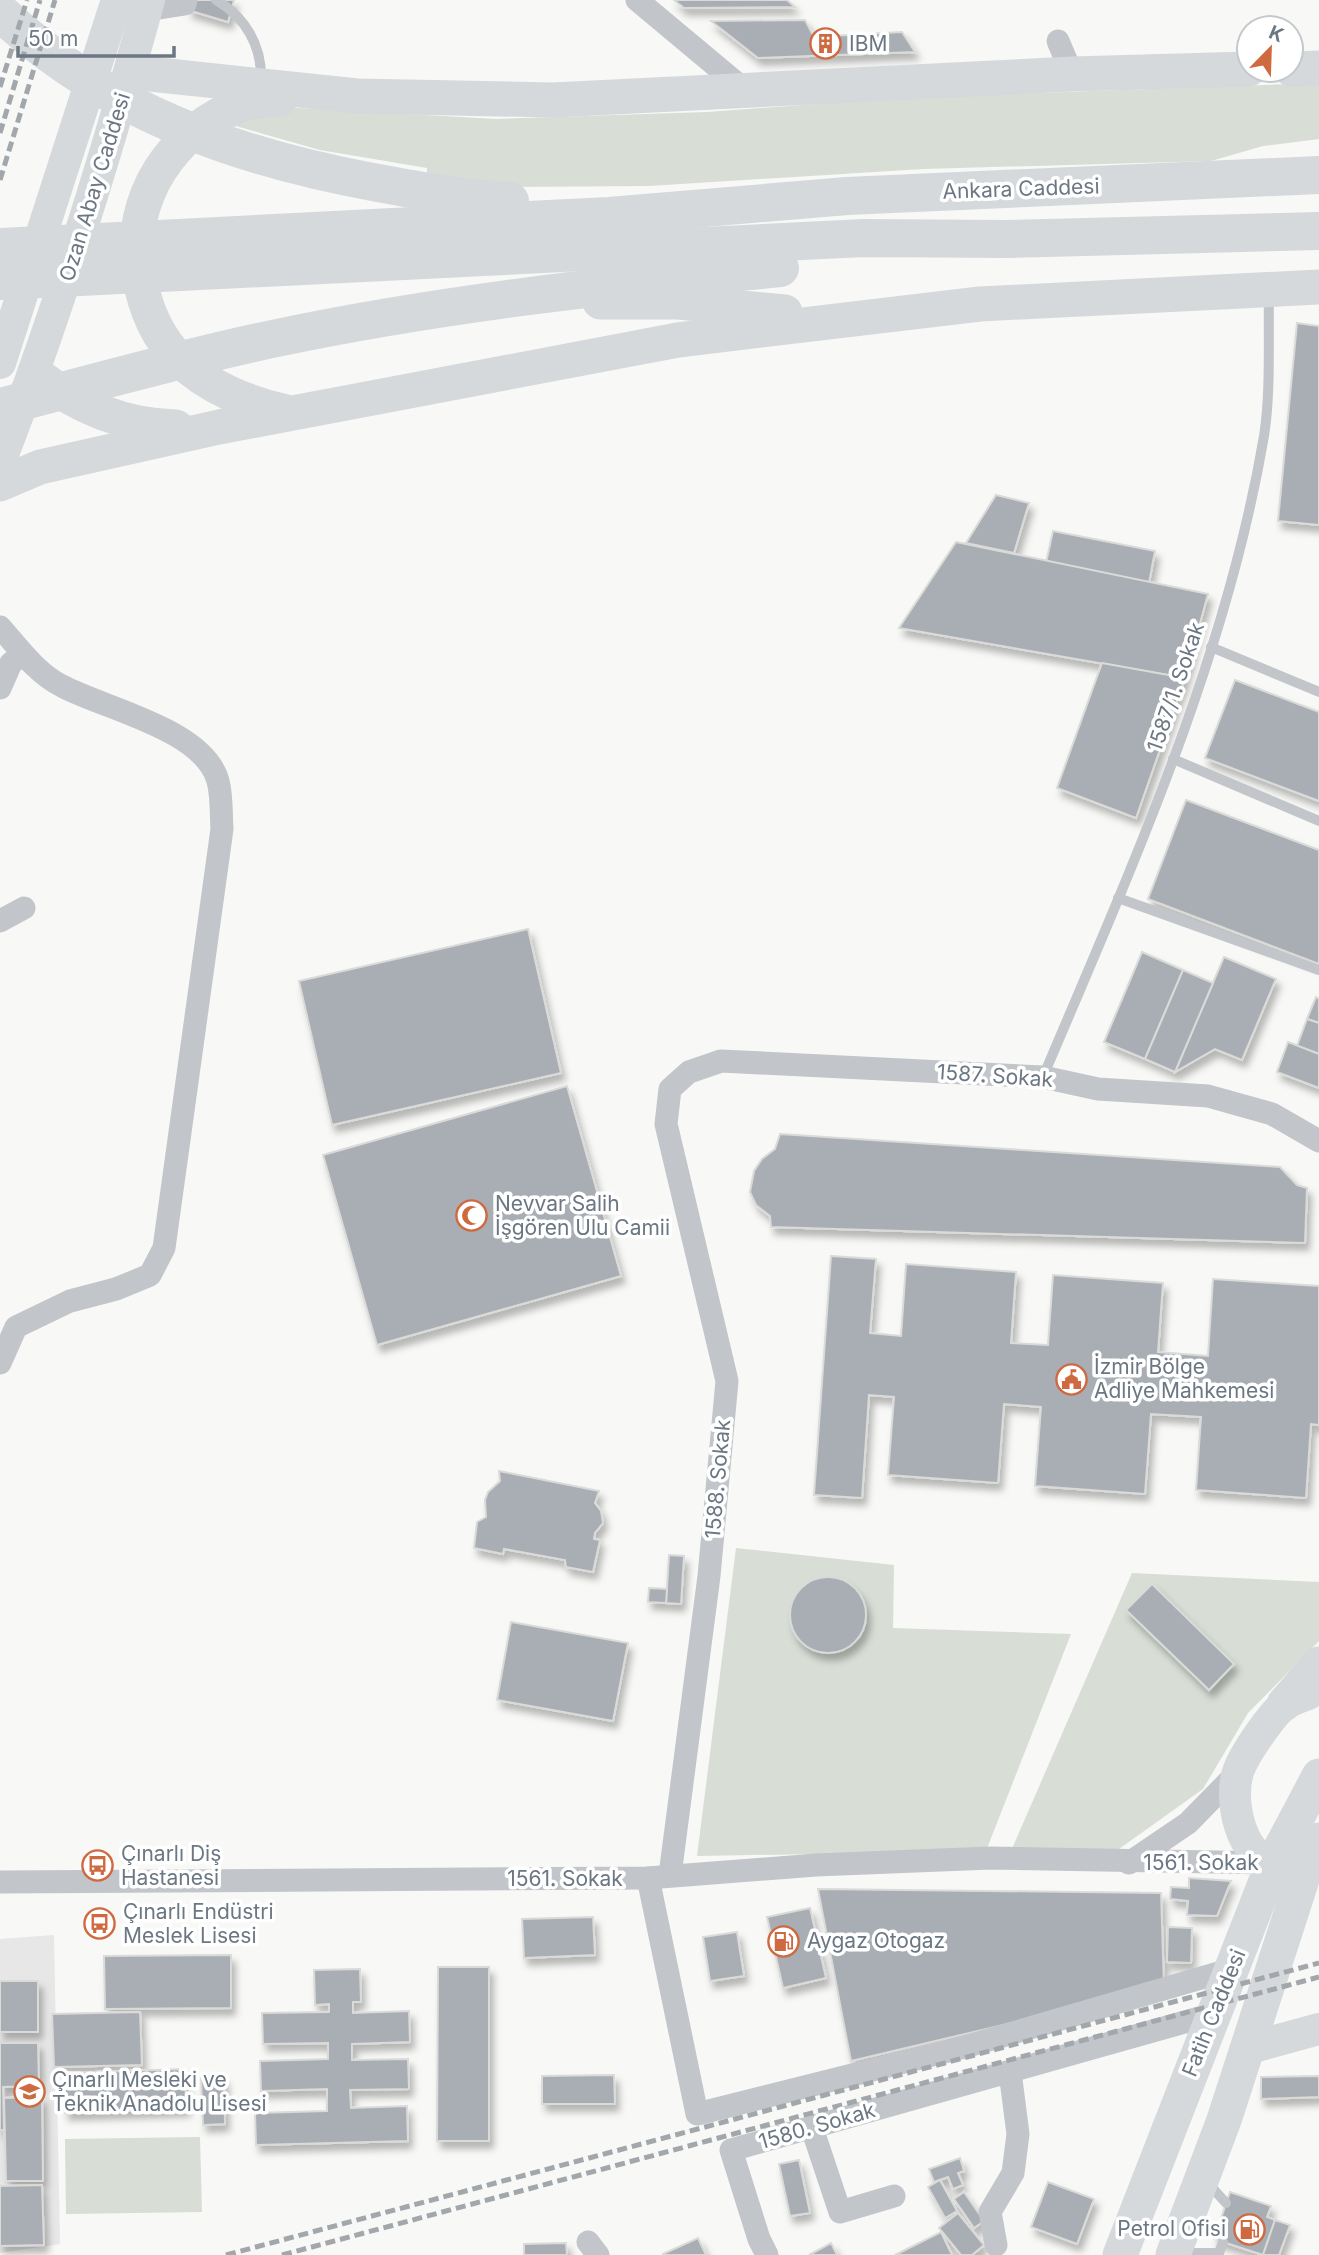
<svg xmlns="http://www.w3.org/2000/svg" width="1319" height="2255" viewBox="0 0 1319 2255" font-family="Inter,sans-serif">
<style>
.built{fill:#e6e7e6}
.grass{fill:#d8ddd6}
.building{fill:#a8aeb4;stroke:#dadad8;stroke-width:2;filter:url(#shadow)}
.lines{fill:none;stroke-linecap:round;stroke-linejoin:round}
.lane{stroke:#c2c5c9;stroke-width:10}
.street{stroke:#c2c5c9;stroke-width:23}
.secondary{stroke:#d5d9dc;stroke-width:32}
.primary{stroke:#d5d9dc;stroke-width:35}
.highway{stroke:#d5d9dc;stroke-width:38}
.rail{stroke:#a2a7ac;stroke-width:5;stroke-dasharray:10 5;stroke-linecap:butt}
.labels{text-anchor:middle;stroke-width:7;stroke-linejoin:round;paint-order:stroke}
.poi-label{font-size:21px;fill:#6b7783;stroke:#fff;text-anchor:start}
.street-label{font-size:21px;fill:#6b7783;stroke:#fff}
</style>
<defs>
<filter id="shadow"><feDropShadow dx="4" dy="7" stdDeviation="3.5" flood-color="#0004"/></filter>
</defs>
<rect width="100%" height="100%" fill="#f8f8f6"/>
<path class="built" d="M54 1935 60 2244 0 2253V1939Z"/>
<g class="grass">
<path d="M1319 83V139L1263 146 1211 161 923 169 649 186 490 187 427 181V168L320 150 225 123 281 107 496 119 707 112 898 98Z"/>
<path d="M736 1548 894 1565 893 1628 1071 1634 986 1851 697 1856Z"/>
<path d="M1132 1573 1319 1582V1641L1248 1713 1203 1789 1119 1849 1011 1851Z"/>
<path d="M200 2137 202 2212 66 2214 65 2139Z"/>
</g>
<g class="building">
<path d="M191 0H234L228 22 188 10Z"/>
<path d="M674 0H787L795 7 684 8Z"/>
<path d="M805 20 814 37 902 32 915 52 758 58 711 21Z"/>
<path d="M1297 323 1319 326V525L1278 521Z"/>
<path d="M996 495 1029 503 1014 553 966 543Z"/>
<path d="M1053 531 1155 551 1149 583 1046 563Z"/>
<path d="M956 542 1208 594 1185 678 899 628Z"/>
<path d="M1102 663 1185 678 1136 818 1057 788Z"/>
<path d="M1235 680 1319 712V801L1205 758Z"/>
<path d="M1186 800 1319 850V964L1148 899Z"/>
<path d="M528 929 561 1073 332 1125 299 981Z"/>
<path d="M1142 952 1183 970 1145 1059 1104 1042Z"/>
<path d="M1224 957 1276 979 1242 1060 1215 1049 1175 1072Z"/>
<path d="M1183 970 1213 983 1175 1072 1145 1059Z"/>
<path d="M1316 997 1319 999V1023L1307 1019Z"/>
<path d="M1307 1019 1319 1023V1054L1297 1046Z"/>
<path d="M1288 1042 1319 1054V1088L1277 1072Z"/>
<path d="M567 1086 621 1276 377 1345 323 1155Z"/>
<path d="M780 1134 1280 1167 1297 1185 1307 1188 1305 1243 771 1227 770 1216 756 1205 750 1192 754 1171 762 1159 775 1149Z"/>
<path d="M831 1256 876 1259 870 1333 901 1336 906 1264 1016 1272 1011 1343 1048 1345 1053 1275 1163 1283 1158 1352 1208 1356 1213 1279 1319 1286V1425L1311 1424 1306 1498 1196 1490 1201 1417 1151 1414 1145 1494 1035 1486 1041 1407 1004 1404 998 1483 888 1475 894 1397 869 1395 862 1498 814 1495Z"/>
<path d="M499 1471 599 1491 595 1503 601 1511 603 1523 595 1533 594 1539 600 1540 593 1572 566 1567 565 1560 504 1549 503 1554 474 1548 477 1522 486 1517 485 1500 488 1492 500 1481Z"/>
<path d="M669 1555 684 1556 681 1604 666 1603Z"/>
<circle cx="828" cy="1615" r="38"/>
<path d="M1152 1584 1234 1664 1209 1690 1126 1610Z"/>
<path d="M649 1588 667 1589 666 1603 648 1602Z"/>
<path d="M511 1622 628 1643 613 1721 497 1700Z"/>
<path d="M1189 1878 1231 1881 1217 1916 1187 1915 1188 1901 1170 1899 1171 1887 1189 1888Z"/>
<path d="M818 1889 1161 1893 1164 1987 851 2061Z"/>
<path d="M810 1908 826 1978 783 1988 767 1917Z"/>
<path d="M593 1917 595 1955 524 1958 522 1919Z"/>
<path d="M1168 1927 1192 1928 1191 1963 1167 1962Z"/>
<path d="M737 1932 744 1976 710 1981 703 1937Z"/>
<path d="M231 1955V2008L105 2009 104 1956Z"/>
<path d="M438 1967H489V2141H437Z"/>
<path d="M360 1969 361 2002H353V2013L409 2011 410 2042 352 2044V2060L408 2059 409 2089 350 2090 351 2108 407 2106 408 2141 256 2145 255 2113 327 2111V2089L261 2091 260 2061 328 2059V2043L263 2044 262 2013 329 2012V2004L315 2005 314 1970Z"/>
<rect x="0" y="1981" width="38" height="51"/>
<path d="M140 2012 142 2065 54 2067 52 2014Z"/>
<path d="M0 2036 1 2043H38L39 2086 3 2087 4 2130H0Z"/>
<path d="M185 2069 186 2109 65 2113 64 2073Z"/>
<path d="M614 2075 615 2104H542V2076Z"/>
<path d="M1319 2076V2097L1261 2099V2077Z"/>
<path d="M224 2077 225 2124 203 2125 201 2078Z"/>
<path d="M42 2097 43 2181H6L4 2098Z"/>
<path d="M960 2158 964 2171 958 2173 963 2185 953 2189 948 2177 934 2182 929 2169Z"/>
<path d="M799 2160 810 2213 790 2216 779 2164Z"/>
<path d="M940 2180 957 2211 945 2218 928 2187Z"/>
<path d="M1048 2182 1094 2199 1077 2244 1031 2227Z"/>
<path d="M42 2185 44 2245 0 2246V2186Z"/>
<path d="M964 2192 984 2221 974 2228 954 2199Z"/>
<path d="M1230 2192 1271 2206 1267 2217 1275 2220 1263 2255 1214 2239Z"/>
<path d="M958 2213 984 2245 972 2255H961L939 2228Z"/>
<path d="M1275 2220 1290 2225 1279 2255H1263Z"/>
<path d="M941 2232 952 2255H895Z"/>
<path d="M698 2238 706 2255H663V2254Z"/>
<path d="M566 2243 567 2255H524V2244Z"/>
<path d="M831 2243 837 2255H809Z"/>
</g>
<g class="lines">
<g class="lane">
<path d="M216 0C245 17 262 45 261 80"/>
<path d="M1211 647 1319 692"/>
<path d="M1173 759 1319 821"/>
<path d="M1118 898 1319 970"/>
<path d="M1043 1077C1131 869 1226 660 1264 436 1271 392 1268 339 1269 293"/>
<path d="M1207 2182 1226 2203"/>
<path d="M1180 2253H1219L1223 2242"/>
</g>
<g class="street">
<path d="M637 0 746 91"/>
<path d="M147 10 185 4 186 0"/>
<path d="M1058 41 1072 74"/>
<path d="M0 627C19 648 36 673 62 686 105 709 204 729 218 781 222 796 221 814 222 829L164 1248 150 1275 116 1289 70 1301 16 1327 0 1363"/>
<path d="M0 688 11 663 22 655"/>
<path d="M0 921 24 908"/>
<path d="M1129 1863 1188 1823 1238 1772"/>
<path d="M670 1875 709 1576 727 1381 666 1124 670 1089 689 1072 721 1061 1043 1077 1098 1089 1208 1096 1272 1114 1319 1141"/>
<path d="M648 1878 697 2114 968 2046 1232 1969"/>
<path d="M0 1882 648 1878 816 1865 991 1858 1273 1863"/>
<path d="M812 2128 840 2212 894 2196"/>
<path d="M588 2242 598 2255"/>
<path d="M996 2245 990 2212 1013 2173 1018 2134 1010 2072"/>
<path d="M767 2255 759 2239 731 2150 1213 2014"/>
</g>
<g class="secondary">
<path d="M0 363 117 0"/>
<path d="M0 462C59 310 106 157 149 0"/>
<path d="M1297 1862C1290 1862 1282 1864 1275 1863 1240 1858 1229 1800 1238 1772 1243 1756 1271 1715 1284 1705 1290 1700 1301 1697 1308 1694"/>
<path d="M1246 2049 1319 2029"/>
</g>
<g class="primary">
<path d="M1291 69 1319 68"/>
<path d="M131 72 357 96 553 100 1072 74 1249 69"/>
<path d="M280 99C268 100 254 100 243 104 172 130 127 198 139 274 144 305 156 336 179 359 207 387 249 404 287 412"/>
<path d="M600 302H678L785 312"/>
<path d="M35 373C76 406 122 426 176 427"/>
<path d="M0 484 40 467 219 427 678 340 980 304 1319 287"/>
<path d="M1284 1704 1319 1664"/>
<path d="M1120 2255 1273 1863 1319 1776"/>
<path d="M1173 2255 1224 2120 1308 1861 1319 1840"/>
</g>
<g class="highway">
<path d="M0 12C104 111 239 158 378 183 421 191 466 199 510 201"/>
<path d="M0 247 609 216 847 196 1319 175"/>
<path d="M0 281 864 238 1007 239 1319 231"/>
<path d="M0 407C92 384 184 357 277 338 443 303 612 285 780 268"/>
</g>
<g class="rail">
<path d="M0 87 27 0"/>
<path d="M0 133 40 0"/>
<path d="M0 180 55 0"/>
<path d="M226 2255 1319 1963"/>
<path d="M282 2255 1319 1977"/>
</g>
</g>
<defs>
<symbol id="building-ring" viewBox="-11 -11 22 22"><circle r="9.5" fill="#fff" stroke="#ce6940" stroke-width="1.5"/><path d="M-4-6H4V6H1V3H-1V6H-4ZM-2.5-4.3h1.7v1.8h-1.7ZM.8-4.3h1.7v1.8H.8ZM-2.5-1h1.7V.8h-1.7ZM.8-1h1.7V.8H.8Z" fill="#ce6940"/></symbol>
<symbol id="mosque-ring" viewBox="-11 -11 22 22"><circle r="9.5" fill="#fff" stroke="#ce6940" stroke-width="1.5"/><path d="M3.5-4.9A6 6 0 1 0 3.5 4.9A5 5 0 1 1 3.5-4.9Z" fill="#ce6940"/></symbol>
<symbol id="civic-ring" viewBox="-11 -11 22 22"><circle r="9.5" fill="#fff" stroke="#ce6940" stroke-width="1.5"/><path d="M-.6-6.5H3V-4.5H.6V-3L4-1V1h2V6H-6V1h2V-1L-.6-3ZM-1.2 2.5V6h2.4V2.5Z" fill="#ce6940"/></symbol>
<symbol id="bus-ring" viewBox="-11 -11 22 22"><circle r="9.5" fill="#fff" stroke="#ce6940" stroke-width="1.5"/><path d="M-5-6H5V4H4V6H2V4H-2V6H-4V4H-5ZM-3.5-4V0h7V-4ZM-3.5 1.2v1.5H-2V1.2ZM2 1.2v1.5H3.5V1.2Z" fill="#ce6940"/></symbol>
<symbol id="fuel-ring" viewBox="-11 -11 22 22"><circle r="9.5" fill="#fff" stroke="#ce6940" stroke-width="1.5"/><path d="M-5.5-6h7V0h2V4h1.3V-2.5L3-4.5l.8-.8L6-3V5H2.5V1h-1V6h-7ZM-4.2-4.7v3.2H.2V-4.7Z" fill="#ce6940"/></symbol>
<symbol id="school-ring" viewBox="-11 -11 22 22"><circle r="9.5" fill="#fff" stroke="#ce6940" stroke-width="1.5"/><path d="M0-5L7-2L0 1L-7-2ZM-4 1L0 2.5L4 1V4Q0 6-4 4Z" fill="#ce6940"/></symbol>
</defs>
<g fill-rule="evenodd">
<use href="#building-ring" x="808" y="26" width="35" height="35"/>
<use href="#mosque-ring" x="454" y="1198" width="35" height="35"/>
<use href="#civic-ring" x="1054" y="1362" width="35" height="35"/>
<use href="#bus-ring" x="80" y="1848" width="35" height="35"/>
<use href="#bus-ring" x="82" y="1906" width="35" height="35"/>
<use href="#fuel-ring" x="766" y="1924" width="35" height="35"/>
<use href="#school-ring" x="12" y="2074" width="35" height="35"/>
<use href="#fuel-ring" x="1232" y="2212" width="35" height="35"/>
</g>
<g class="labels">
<g class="poi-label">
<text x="849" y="51">IBM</text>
<text x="495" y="1211">Nevvar Salih<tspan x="495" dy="24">İşgören Ulu Camii</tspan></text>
<text x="1094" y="1374">İzmir Bölge<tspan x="1094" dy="24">Adliye Mahkemesi</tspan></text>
<text x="121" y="1861">Çınarlı Diş<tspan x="121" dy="24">Hastanesi</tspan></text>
<text x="123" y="1919">Çınarlı Endüstri<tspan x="123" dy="24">Meslek Lisesi</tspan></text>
<text x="807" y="1948">Aygaz Otogaz</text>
<text x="52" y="2087">Çınarlı Mesleki ve<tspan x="52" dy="24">Teknik Anadolu Lisesi</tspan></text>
<text x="1226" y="2236" text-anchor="end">Petrol Ofisi</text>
</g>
<g class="street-label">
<text transform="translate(95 187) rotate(-73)" y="7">Ozan Abay Caddesi</text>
<text transform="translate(1021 189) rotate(-2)" y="7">Ankara Caddesi</text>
<text transform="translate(1176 687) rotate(-71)" y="7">1587/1. Sokak</text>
<text transform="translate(995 1076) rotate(4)" y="7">1587. Sokak</text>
<text transform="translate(718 1479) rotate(-85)" y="7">1588. Sokak</text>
<text x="1201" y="1870">1561. Sokak</text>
<text x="565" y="1886">1561. Sokak</text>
<text transform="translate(1214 2013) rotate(-68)" y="7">Fatih Caddesi</text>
<text transform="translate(817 2126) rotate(-16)" y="7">1580. Sokak</text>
</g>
</g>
<g transform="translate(1270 49) rotate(23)"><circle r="33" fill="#ffffff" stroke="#c4c9cd" stroke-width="2"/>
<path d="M0-5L12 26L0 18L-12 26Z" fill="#ce6940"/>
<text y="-10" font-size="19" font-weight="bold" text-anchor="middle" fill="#6b7783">K</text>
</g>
<path d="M18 46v10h156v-10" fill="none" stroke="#6b7783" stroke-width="3.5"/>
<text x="28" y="46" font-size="21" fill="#6b7783" stroke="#ffffff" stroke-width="5" paint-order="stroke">50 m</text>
</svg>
